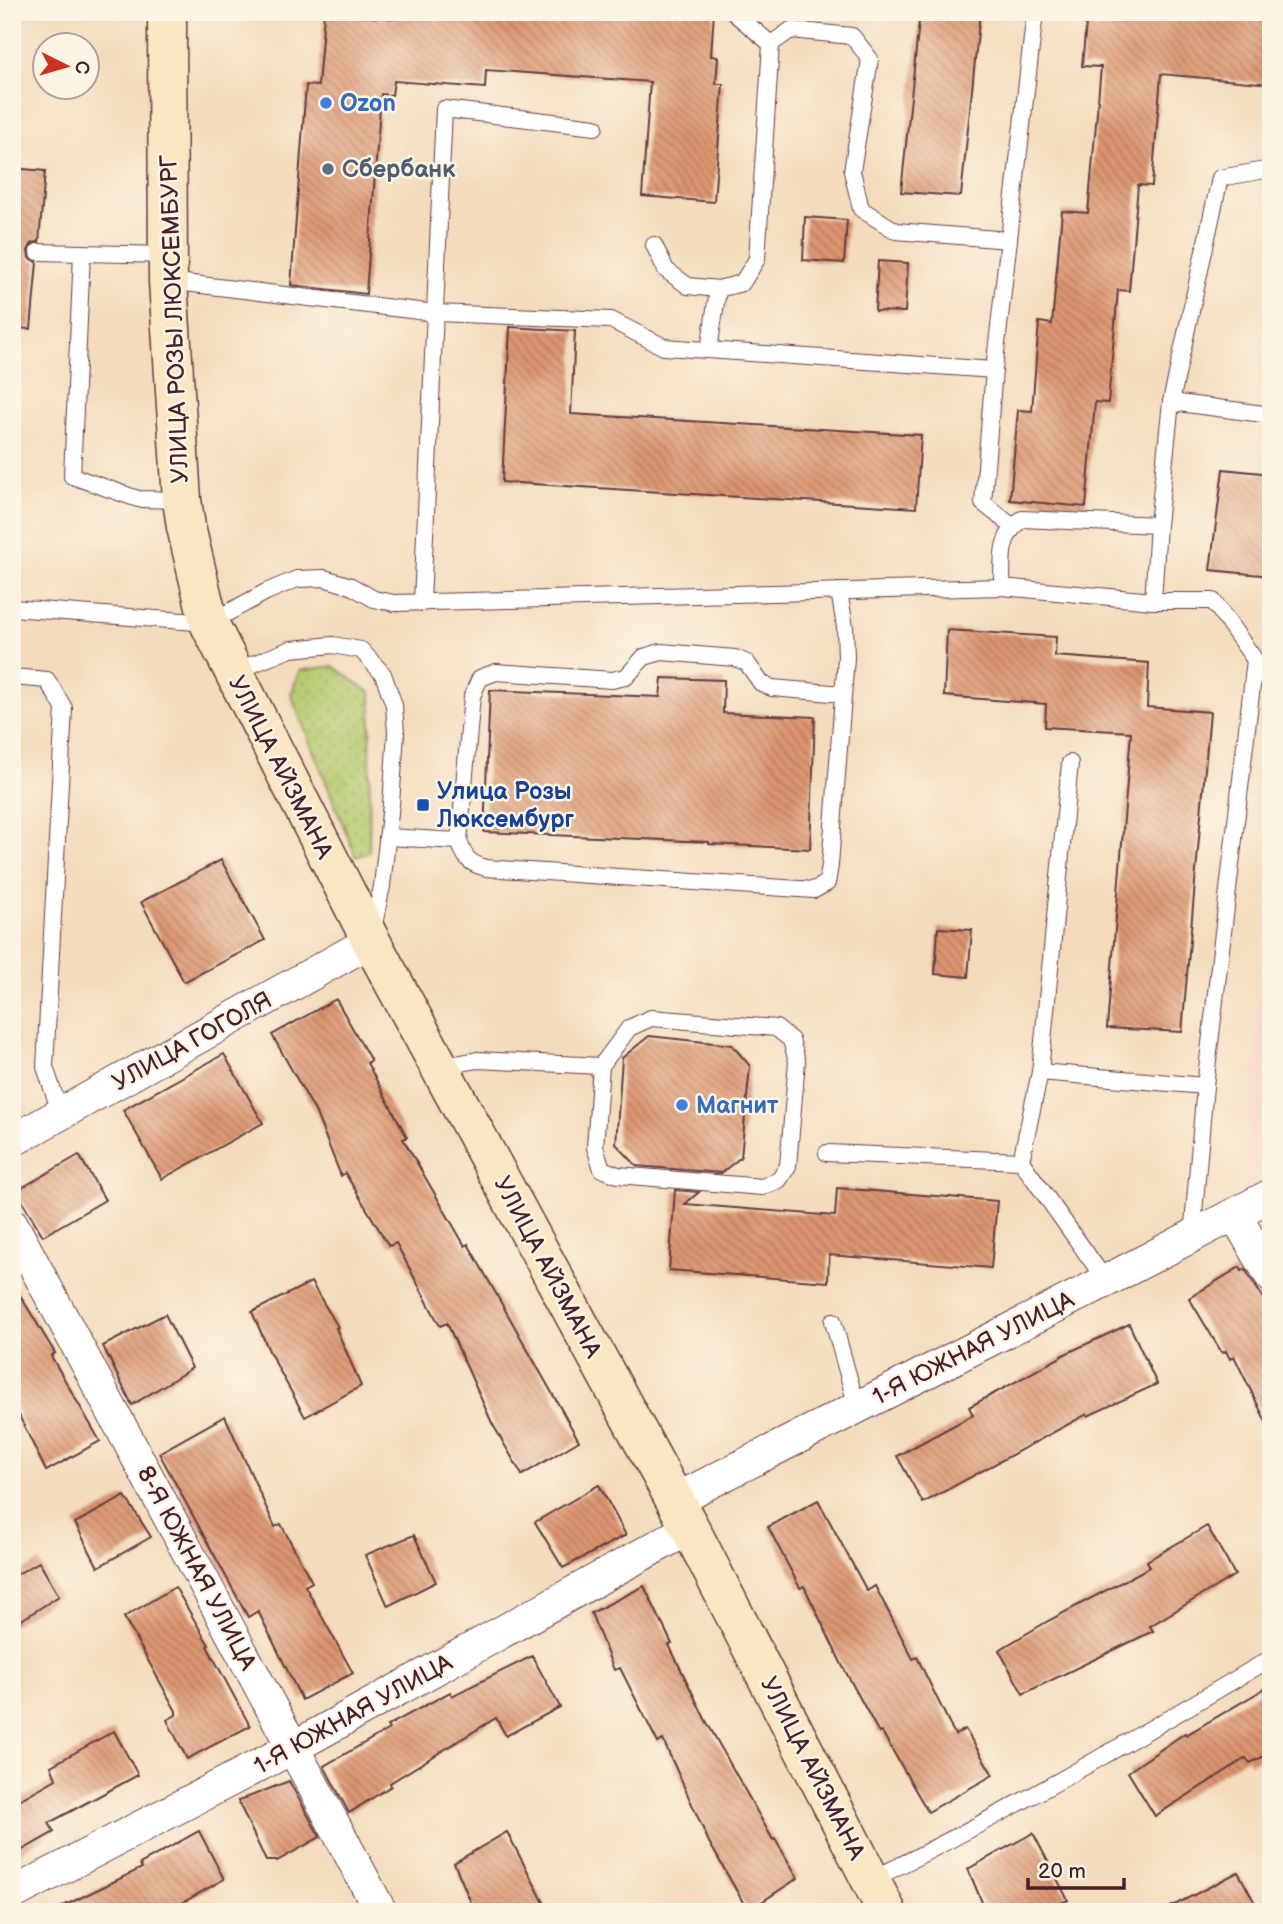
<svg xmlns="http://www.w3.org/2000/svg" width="1283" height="1924" viewBox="0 0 1283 1924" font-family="'Balsamiq Sans',sans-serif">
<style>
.built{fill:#f6d1c5}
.grass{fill:url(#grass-dots);stroke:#80744d;stroke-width:2}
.building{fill:url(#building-back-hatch)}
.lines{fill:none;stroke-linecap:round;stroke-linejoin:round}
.lane-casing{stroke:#633b41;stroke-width:18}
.street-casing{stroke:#633b41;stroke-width:34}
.secondary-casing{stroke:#633b41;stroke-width:41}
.lane{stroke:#fff;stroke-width:16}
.street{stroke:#fff;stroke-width:32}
.secondary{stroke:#f9e7c3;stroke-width:38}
.shop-dot{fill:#3f7fe0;stroke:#fcf5e5;stroke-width:2.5}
.service-dot{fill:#5c6f8a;stroke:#fcf5e5;stroke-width:2.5}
.transit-dot{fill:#1a4fb4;stroke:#fcf5e5;stroke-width:2.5}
.labels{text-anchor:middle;stroke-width:5;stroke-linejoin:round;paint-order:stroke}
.shop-label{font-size:24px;font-weight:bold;fill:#366cbe;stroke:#fcf5e5;text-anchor:start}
.service-label{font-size:24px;font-weight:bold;fill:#4e5e75;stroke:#fcf5e5;text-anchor:start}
.street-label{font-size:24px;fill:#4a1f2b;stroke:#fcf5e5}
.transit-label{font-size:24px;font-weight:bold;fill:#164399;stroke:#fcf5e5;text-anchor:start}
</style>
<defs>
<pattern id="grass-dots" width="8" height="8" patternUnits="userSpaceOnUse" patternTransform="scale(1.75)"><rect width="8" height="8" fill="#b5ca6f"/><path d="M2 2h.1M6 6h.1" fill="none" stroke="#9dad60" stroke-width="1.8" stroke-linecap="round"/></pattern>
<pattern id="building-back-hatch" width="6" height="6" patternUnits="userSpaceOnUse" patternTransform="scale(1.75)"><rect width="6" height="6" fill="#dc9570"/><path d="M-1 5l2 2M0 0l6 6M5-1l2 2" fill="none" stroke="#b4795c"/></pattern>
</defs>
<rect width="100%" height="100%" fill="#fcf5e5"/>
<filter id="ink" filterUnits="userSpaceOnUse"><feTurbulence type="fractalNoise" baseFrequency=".0143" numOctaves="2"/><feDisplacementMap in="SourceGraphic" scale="14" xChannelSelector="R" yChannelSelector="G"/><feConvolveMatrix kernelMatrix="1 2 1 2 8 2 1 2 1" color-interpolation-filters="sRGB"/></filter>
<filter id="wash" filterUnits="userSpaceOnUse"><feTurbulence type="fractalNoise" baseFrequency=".00686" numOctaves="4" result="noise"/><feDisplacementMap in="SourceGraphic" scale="28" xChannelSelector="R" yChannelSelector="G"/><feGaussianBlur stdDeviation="1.57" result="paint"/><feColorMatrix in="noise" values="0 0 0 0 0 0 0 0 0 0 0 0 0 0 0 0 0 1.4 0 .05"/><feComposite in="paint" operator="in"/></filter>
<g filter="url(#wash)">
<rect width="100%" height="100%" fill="#f3dbbc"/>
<path class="built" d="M1271 885V1162L1243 1177Z"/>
<path class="grass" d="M333 666 371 693 369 852 356 857 291 695 299 671Z"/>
<g id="blocks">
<g class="building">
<path d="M399 12H714L711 56 718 57 716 84H723L714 202 642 196 650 82 486 70 485 88 394 81 392 95 381 94 366 294 291 285 306 85 318 86 324 14 399 19Z"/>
<path d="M920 12H980L961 196 901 192Z"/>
<path d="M1087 12H1260L1259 21 1271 22V84L1161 74 1152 186 1138 185 1129 291 1118 290 1108 403 1095 402 1086 507 1010 500 1018 410 1032 411 1039 322 1052 324 1062 211 1088 213 1101 67 1082 66Z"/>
<path d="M12 168 45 171 39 242 32 243 28 251 29 258 37 262 31 329 12 328Z"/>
<path d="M805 217 847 220 844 263 803 260Z"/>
<path d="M878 261 908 263 905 312 875 311Z"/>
<path d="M510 327 575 331 571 414 921 435 916 508 502 482Z"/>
<path d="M1223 469 1271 474V576L1210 570Z"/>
<path d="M947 630 1056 637 1055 656 1149 663 1147 707 1210 712 1182 1032 1107 1028 1131 732 1045 727 1046 704 944 696Z"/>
<path d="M662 678 724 680 723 713 815 717 810 849 709 844V842L484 832 490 690 660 697Z"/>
<path d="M221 860 265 940 184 982 141 902Z"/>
<path d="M938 928 972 930 968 977 935 974Z"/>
<path d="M336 999 371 1061 367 1063 407 1137 403 1139 465 1246 468 1244 579 1441 522 1475 492 1423 447 1323 440 1326 396 1243 389 1246 345 1173 341 1176 315 1111 272 1035Z"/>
<path d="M649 1036 732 1045 750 1066 741 1157 721 1173 637 1166 616 1144 622 1058Z"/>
<path d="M224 1054 263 1123 162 1179 123 1110Z"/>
<path d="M79 1155 105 1200 43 1236 16 1191Z"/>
<path d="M837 1188 997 1201 991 1268 829 1255 828 1282 669 1270 675 1190 699 1192 685 1204 835 1216Z"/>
<path d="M1240 1267 1242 1271 1245 1269 1271 1311V1432L1234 1356 1230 1359 1226 1351 1222 1353 1189 1298Z"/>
<path d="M12 1282 55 1353 51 1356 100 1441 46 1471 12 1401Z"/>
<path d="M311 1282 338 1327 336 1328 361 1386 305 1417 270 1353 252 1312Z"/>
<path d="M165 1314 192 1368 132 1405 103 1346Z"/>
<path d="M1129 1324 1157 1384 1088 1416 1087 1414 923 1503 897 1456 973 1415 969 1407 1061 1357V1356Z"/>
<path d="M225 1416 275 1527 281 1524 312 1582 305 1586 353 1673 302 1700 258 1611 248 1617 159 1453Z"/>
<path d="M599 1485 626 1535 563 1568 535 1522Z"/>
<path d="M125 1496 151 1537 98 1567 75 1523Z"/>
<path d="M818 1500 867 1591 875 1586 913 1659 917 1657 955 1735 965 1729 993 1775 928 1812 882 1732 879 1733 842 1665 804 1586 800 1588 768 1527Z"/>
<path d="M1207 1526 1235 1575 1150 1626 1153 1631 1023 1694 999 1650 1048 1621 1150 1567 1147 1561Z"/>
<path d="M414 1535 436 1582 388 1606 365 1555Z"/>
<path d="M39 1562 59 1596 12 1626V1577Z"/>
<path d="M644 1586 672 1644 669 1645 705 1719 773 1840 775 1839 798 1878 748 1911 709 1842 663 1740 658 1743 620 1668 614 1670 591 1613Z"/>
<path d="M175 1587 209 1645 207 1646 250 1726 187 1759 167 1720 176 1715V1711L124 1617Z"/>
<path d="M532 1656 560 1707 506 1736 496 1718 390 1783 391 1786 349 1813 324 1766 389 1729 387 1726 450 1692 452 1696Z"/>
<path d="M1271 1685V1753L1250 1763 1246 1758 1155 1816 1128 1772 1185 1733 1186 1735Z"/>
<path d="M114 1731 138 1775 49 1823 54 1832 12 1856V1804L56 1779 51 1766Z"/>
<path d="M289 1781 320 1837 277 1861H266L238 1801Z"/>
<path d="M199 1831 224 1879 166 1912H51L142 1868 140 1864Z"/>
<path d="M507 1832 549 1912H475L454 1863Z"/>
<path d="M1033 1833 1068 1900 1045 1912H986L968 1869Z"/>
<path d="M1238 1872 1260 1912H1161Z"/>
</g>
</g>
</g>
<g filter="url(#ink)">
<use href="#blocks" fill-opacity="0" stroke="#633b41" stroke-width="2"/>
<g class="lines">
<defs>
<g id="lane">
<path d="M733 12 771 44"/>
<path d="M654 245 666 270 688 286 718 289 742 283 757 259 771 44 791 30 852 36 870 59 852 171 861 209 896 231 1009 240"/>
<path d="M38 252 168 255"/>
<path d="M82 253 72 476 138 499 182 500"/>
<path d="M168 281 435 313 611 320 664 347 994 370"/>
<path d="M709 350 718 289"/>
<path d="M1171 402 1220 178 1271 169"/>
<path d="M1013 527 983 503 994 370 1035 12"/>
<path d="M1002 587C1003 558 998 539 1022 519L1158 525"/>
<path d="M839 591 845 627 846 658 830 865 827 883 814 890 486 868C468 863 465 858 459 841L472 696 480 678 496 672 612 680 626 677 644 657 661 652 735 658 747 663 761 683 772 688 843 694"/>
<path d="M1153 601 1158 525 1171 402 1271 415"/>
<path d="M422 603 444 109 595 127"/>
<path d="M12 608 209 623 266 592 297 579 324 578 351 586 374 599 394 603 1002 587 1153 601H1213L1255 660 1205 1086 1192 1236"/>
<path d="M233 672 291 649 333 645 361 650 383 674 394 705 396 733 391 804 382 886 373 929"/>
<path d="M12 677 47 680 64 708 45 1067 61 1115"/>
<path d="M387 837 459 841"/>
<path d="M440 1067 477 1060 601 1066 595 1147 602 1169 618 1175 762 1187 779 1180 788 1166 797 1061 791 1040 776 1028 651 1018 629 1028 601 1066"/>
<path d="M1040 1072 1205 1086"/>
<path d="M827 1153 1021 1161 1106 1281"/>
<path d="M1021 1161 1040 1072 1070 763"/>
<path d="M833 1321 857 1407"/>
<path d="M871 1880C1007 1813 1138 1737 1268 1660"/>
</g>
<g id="street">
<path d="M12 1141 371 941"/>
<path d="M1235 1215 1271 1276"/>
<path d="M12 1224 381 1912"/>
<path d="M675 1500 1106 1281 1271 1195"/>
<path d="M12 1894 294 1747 690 1528"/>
</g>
<path id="secondary" d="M167 12 168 281 178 438 182 500 186 527 209 623 371 941 690 1528 887 1912"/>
</defs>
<use href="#lane" class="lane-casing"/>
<use href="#street" class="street-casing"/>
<use href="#secondary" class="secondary-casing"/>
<use href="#lane" class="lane"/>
<use href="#street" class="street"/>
<use href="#secondary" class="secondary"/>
</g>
</g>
<g class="shop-dot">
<circle cx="326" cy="103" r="7"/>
<circle cx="682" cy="1105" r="7"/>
</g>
<circle class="service-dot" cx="328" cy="169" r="7"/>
<rect class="transit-dot" x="416" y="798" width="14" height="14" rx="3.5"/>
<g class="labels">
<g class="shop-label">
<text x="340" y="111">Ozon</text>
<text x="696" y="1113">Магнит</text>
</g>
<g class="service-label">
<text x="342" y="177">Сбербанк</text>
</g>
<g class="street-label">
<text transform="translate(174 319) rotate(-92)" y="8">УЛИЦА РОЗЫ ЛЮКСЕМБУРГ</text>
<text transform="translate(281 767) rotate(63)" y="8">УЛИЦА АЙЗМАНА</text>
<text transform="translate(192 1041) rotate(-29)" y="8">УЛИЦА ГОГОЛЯ</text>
<text transform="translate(548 1267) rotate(62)" y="8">УЛИЦА АЙЗМАНА</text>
<text transform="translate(973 1348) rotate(-27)" y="8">1-Я ЮЖНАЯ УЛИЦА</text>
<text transform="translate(197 1568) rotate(62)" y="8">8-Я ЮЖНАЯ УЛИЦА</text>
<text transform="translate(353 1714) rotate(-29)" y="8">1-Я ЮЖНАЯ УЛИЦА</text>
<text transform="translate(813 1768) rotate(63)" y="8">УЛИЦА АЙЗМАНА</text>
</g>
<g class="transit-label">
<text x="437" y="799">Улица Розы<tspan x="437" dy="28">Люксембург</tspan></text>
</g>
</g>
<rect width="1283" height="1924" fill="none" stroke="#fcf5e5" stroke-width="42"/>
<g transform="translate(66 66) rotate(95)"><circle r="33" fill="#fcf5e5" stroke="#b59f9b" stroke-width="2"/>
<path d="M0-5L12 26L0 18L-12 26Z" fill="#c8321e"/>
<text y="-10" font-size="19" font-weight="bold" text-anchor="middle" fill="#4a1f2b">С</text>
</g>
<path d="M1028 1878v10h96v-10" fill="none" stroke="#4a1f2b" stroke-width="3.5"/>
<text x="1038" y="1878" font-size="21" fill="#4a1f2b" stroke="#fcf5e5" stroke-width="5" paint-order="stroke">20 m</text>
</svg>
